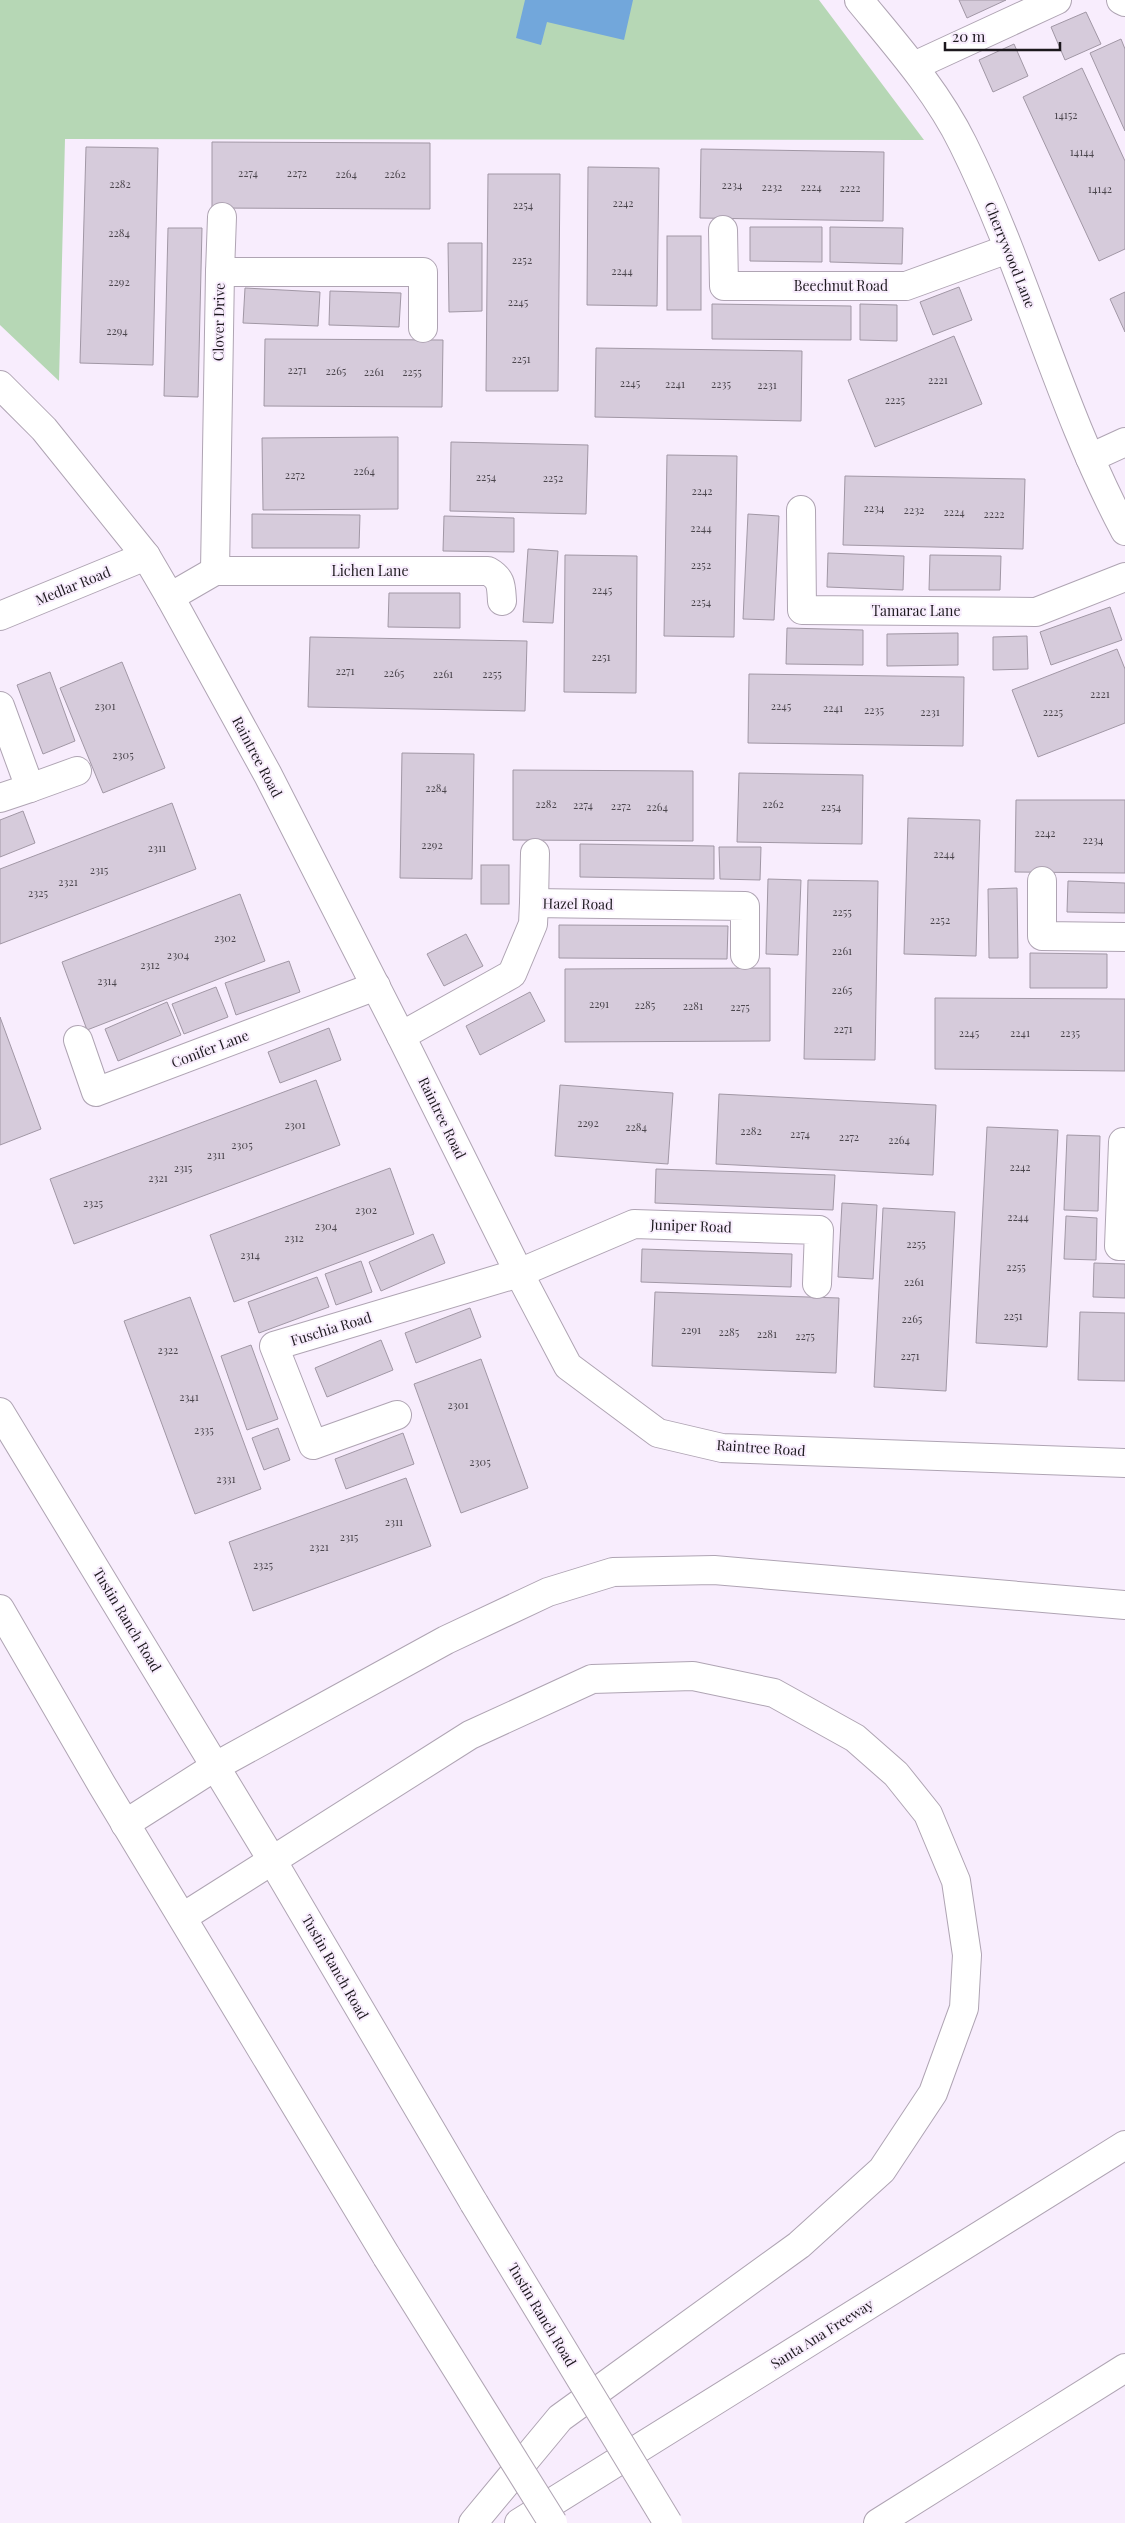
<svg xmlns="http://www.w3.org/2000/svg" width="1125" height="2523" viewBox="0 0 1125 2523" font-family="'Playfair Display',serif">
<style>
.green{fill:#b6d7b5}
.water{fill:#72a7db}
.building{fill:#d6cbdb;stroke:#a197a5}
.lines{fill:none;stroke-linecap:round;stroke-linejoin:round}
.minor-casing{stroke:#afa4b3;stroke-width:30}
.primary-casing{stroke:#afa4b3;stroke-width:30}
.motorway-casing{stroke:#afa4b3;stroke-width:30}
.minor{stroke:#fff;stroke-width:28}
.primary{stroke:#fff;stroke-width:28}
.motorway{stroke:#fff;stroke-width:28}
.primary-bridge-casing{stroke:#afa4b3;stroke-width:30;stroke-linecap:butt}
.primary-bridge{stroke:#fff;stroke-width:28}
.labels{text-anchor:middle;stroke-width:4;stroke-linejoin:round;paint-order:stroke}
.number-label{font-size:11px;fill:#4a454c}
.street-label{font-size:14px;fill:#1c181d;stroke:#f8edfd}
</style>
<rect width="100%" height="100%" fill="#f8edfd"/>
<path class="green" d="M0 0H819L924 140 65 139 59 381 0 325Z"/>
<path class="water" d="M525 0H633L624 40 547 22 541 45 516 38Z"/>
<g class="building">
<path d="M959 0H1006L967 18Z"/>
<path d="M1086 12 1101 44 1065 60 1051 27Z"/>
<path d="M1121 39 1125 49V131L1090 53Z"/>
<path d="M1014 44 1028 76 993 92 979 60Z"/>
<path d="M1082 68 1125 161V249L1099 261 1023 97Z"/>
<path d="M212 142 430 143V209L212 208Z"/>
<path d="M86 147 158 148 153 365 80 363Z"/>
<path d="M701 149 884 152 883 221 700 218Z"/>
<path d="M588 167 659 168 657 306 587 305Z"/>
<path d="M488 174H560L558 391H486Z"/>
<path d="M750 227H822V262L750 261Z"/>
<path d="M830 227 903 228 902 264 830 262Z"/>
<path d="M168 228H202L198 397 164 396Z"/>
<rect x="667" y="236" width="34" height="74"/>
<path d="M448 243H482V311L449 312Z"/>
<path d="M959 287 972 320 933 335 920 302Z"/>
<path d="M245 288 320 292 318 326 243 323Z"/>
<path d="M330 291 401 293 399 327 329 325Z"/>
<path d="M1125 292V332L1110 299Z"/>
<path d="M712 304 851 306V340L712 339Z"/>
<path d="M860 304 897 305V341L860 340Z"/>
<path d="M954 336 982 404 875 447 848 380Z"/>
<path d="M265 339 443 340 442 407 264 406Z"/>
<path d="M596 348 802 351 801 421 595 417Z"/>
<path d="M398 437V509L263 510 262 438Z"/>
<path d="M451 442 588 445 586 514 450 511Z"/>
<path d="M667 455 737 456 734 637 664 636Z"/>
<path d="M845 476 1025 479 1023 549 843 545Z"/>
<path d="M252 514 360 515 359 548H252Z"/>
<path d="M748 514 779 516 774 620 743 619Z"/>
<path d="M444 516 514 518V552L443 551Z"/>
<path d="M528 549 558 551 553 623 523 622Z"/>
<path d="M828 553 904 556 903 590 827 587Z"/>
<path d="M565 555 637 556 636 693 564 692Z"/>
<path d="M930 555 1001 556 1000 590H929Z"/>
<path d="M389 593H460V628L388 627Z"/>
<path d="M1110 607 1122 640 1051 665 1040 632Z"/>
<path d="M787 628 863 630V665L786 664Z"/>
<path d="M958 633V665L887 666V634Z"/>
<path d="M1027 636 1028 669 993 670V637Z"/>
<path d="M310 637 527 641 525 711 308 707Z"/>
<path d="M1117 649 1125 669V723L1038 757 1012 690Z"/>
<path d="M122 662 165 768 103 793 60 688Z"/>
<path d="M50 672 75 741 43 754 17 685Z"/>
<path d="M749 674 964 677 963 746 748 743Z"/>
<path d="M402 753 474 754 472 879 400 878Z"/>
<path d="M513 770 693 771V841L513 840Z"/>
<path d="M739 773 863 775 862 844 737 842Z"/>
<path d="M1016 800H1125V873L1015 872Z"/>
<path d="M172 803 196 869 0 944V869Z"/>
<path d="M23 811 35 843 0 857V820Z"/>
<path d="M908 818 980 820 976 956 904 954Z"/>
<path d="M580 844 714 846V879L580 877Z"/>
<path d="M719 847H761L760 880 720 879Z"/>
<rect x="481" y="865" width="28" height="39"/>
<path d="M768 879 801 880 798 955 766 954Z"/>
<path d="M808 880 878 881 875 1060 804 1059Z"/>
<path d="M1068 881 1125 883V913L1067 912Z"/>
<path d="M1017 888 1018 958H989L988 889Z"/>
<path d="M240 894 265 961 87 1030 62 962Z"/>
<path d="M559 925 728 926 727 959 559 958Z"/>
<path d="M466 934 483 966 444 986 427 954Z"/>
<path d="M1030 953 1107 954V988H1030Z"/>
<path d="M289 961 300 992 236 1015 225 983Z"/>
<path d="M770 968V1041L565 1042V969Z"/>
<path d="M216 987 228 1017 184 1034 172 1004Z"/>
<path d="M530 992 545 1021 480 1055 466 1026Z"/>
<path d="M935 998 1125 999V1071L935 1069Z"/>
<path d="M167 1002 181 1035 118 1061 105 1029Z"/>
<path d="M0 1017 41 1129 0 1145Z"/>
<path d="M329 1028 341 1060 280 1083 268 1052Z"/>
<path d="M316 1080 340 1145 74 1244 50 1179Z"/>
<path d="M560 1085 673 1093 668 1164 555 1156Z"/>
<path d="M719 1094 936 1105 933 1175 716 1164Z"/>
<path d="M987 1127 1058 1130 1047 1347 976 1343Z"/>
<path d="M1067 1135 1100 1136 1098 1211 1064 1210Z"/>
<path d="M390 1168 414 1234 234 1302 210 1235Z"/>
<path d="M656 1169 835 1175 833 1210 655 1203Z"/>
<path d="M842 1203 877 1205 873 1279 838 1277Z"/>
<path d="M883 1208 955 1212 946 1391 874 1387Z"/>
<path d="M1066 1216 1097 1218 1096 1260 1064 1259Z"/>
<path d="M433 1234 445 1263 381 1291 369 1262Z"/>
<path d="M642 1249 792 1254 791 1287 641 1282Z"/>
<path d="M361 1261 372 1292 336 1305 325 1274Z"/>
<path d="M1094 1263 1125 1264V1298L1093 1297Z"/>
<path d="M317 1277 329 1307 259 1333 248 1302Z"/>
<path d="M655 1292 839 1298 836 1373 652 1366Z"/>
<path d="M190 1297 261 1489 195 1514 124 1321Z"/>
<path d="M470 1308 481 1337 416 1363 405 1333Z"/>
<path d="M1080 1312 1125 1313V1381L1078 1380Z"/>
<path d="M381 1340 393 1370 327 1397 315 1368Z"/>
<path d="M251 1345 278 1419 247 1430 221 1356Z"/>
<path d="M481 1359 528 1488 461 1513 414 1384Z"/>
<path d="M278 1428 290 1460 264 1470 252 1438Z"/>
<path d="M403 1433 414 1464 346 1489 335 1459Z"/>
<path d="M406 1478 431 1546 253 1611 229 1542Z"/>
</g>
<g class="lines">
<defs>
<g id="minor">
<path d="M859 0C896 45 937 91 963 144 1025 269 1059 407 1125 531"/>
<path d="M1121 0 1125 2"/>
<path d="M914 66 1057 0"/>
<path d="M723 230 724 286H906L1008 249"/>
<path d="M220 272 222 217"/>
<path d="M0 385 44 429 146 556 170 597 268 775 401 1036 519 1273 568 1366 658 1433 722 1448 1125 1463"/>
<path d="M1090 458 1125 442"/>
<path d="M801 510 802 610 1036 612 1125 577"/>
<path d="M215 571 220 272H423V328"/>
<path d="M170 597 215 571H488C502 579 501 586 502 601"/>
<path d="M0 616 146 556"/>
<path d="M0 706 30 788 0 798"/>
<path d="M30 788 77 771"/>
<path d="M1042 881V936L1125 937"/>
<path d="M534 903 535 853"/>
<path d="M401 1036 512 974 533 924 534 903 745 906V955"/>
<path d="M78 1040 96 1092 376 986"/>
<path d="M1123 1142 1119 1246H1125"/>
<path d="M397 1415 313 1445 274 1346 519 1273 634 1224 819 1230 817 1284"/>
</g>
<g id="primary">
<path d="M0 1412 272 1860 474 2203"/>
<path d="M0 1609 102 1785 387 2257"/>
</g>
<g id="motorway">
<path d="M125 1824 216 1766 446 1640 548 1592 613 1572 714 1570 1125 1605"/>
<path d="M183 1917 470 1735 592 1679 693 1676 774 1693 855 1738 896 1774 928 1814 956 1881 967 1955 964 2008 933 2093 882 2170 799 2245 560 2418 473 2523"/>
<path d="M519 2523 1125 2145"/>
<path d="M878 2523 1125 2368"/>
</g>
</defs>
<use href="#minor" class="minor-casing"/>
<use href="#primary" class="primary-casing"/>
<use href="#motorway" class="motorway-casing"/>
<use href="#minor" class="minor"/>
<use href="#primary" class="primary"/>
<use href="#motorway" class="motorway"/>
<defs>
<g id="primary-bridge">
<path d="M474 2203 668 2523"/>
<path d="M387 2257 553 2523"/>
</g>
</defs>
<use href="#primary-bridge" class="primary-bridge-casing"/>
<use href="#primary-bridge" class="primary-bridge"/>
</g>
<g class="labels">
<g class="number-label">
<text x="1066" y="119">14152</text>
<text x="1082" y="156">14144</text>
<text x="248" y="177">2274</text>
<text x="297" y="177">2272</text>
<text x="346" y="178">2264</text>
<text x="395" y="178">2262</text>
<text x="120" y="188">2282</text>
<text x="732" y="189">2234</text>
<text x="772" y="191">2232</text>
<text x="811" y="191">2224</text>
<text x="850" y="192">2222</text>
<text x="1100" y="193">14142</text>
<text x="623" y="207">2242</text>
<text x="523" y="209">2254</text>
<text x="119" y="237">2284</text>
<text x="522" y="264">2252</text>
<text x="622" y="275">2244</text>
<text x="119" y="286">2292</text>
<text x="518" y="306">2245</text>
<text x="117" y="335">2294</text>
<text x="521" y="363">2251</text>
<text x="297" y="374">2271</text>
<text x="336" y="375">2265</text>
<text x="374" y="376">2261</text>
<text x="412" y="376">2255</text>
<text x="938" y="384">2221</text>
<text x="630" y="387">2245</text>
<text x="675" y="388">2241</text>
<text x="721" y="388">2235</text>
<text x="767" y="389">2231</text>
<text x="895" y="404">2225</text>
<text x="364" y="475">2264</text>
<text x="295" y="479">2272</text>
<text x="486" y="481">2254</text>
<text x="553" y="482">2252</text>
<text x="702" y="495">2242</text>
<text x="874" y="512">2234</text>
<text x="914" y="514">2232</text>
<text x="954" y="516">2224</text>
<text x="994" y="518">2222</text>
<text x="701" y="532">2244</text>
<text x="701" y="569">2252</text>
<text x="602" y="594">2245</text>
<text x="701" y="606">2254</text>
<text x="601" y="661">2251</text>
<text x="345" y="675">2271</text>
<text x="394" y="677">2265</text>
<text x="443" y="678">2261</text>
<text x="492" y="678">2255</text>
<text x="1100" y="698">2221</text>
<text x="105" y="710">2301</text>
<text x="781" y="710">2245</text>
<text x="833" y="712">2241</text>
<text x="874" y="714">2235</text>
<text x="930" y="716">2231</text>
<text x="1053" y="716">2225</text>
<text x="123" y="759">2305</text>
<text x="436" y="792">2284</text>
<text x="546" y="808">2282</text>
<text x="773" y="808">2262</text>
<text x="583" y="809">2274</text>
<text x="621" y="810">2272</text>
<text x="657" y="811">2264</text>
<text x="831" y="811">2254</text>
<text x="1045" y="837">2242</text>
<text x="1093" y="844">2234</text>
<text x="432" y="849">2292</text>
<text x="157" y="852">2311</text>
<text x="944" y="858">2244</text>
<text x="99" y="874">2315</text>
<text x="68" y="886">2321</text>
<text x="38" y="897">2325</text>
<text x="842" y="916">2255</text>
<text x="940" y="924">2252</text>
<text x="225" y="942">2302</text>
<text x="842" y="955">2261</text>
<text x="178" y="959">2304</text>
<text x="150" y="969">2312</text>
<text x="107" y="985">2314</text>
<text x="842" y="994">2265</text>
<text x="599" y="1008">2291</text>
<text x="645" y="1009">2285</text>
<text x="693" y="1010">2281</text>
<text x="740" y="1011">2275</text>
<text x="843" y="1033">2271</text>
<text x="969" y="1037">2245</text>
<text x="1020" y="1037">2241</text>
<text x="1070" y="1037">2235</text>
<text x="588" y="1127">2292</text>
<text x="295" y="1129">2301</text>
<text x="636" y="1131">2284</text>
<text x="751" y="1135">2282</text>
<text x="800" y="1138">2274</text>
<text x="849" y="1141">2272</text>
<text x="899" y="1144">2264</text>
<text x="242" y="1149">2305</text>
<text x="216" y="1159">2311</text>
<text x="1020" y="1171">2242</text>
<text x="183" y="1172">2315</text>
<text x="158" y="1182">2321</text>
<text x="93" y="1207">2325</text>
<text x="366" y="1214">2302</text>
<text x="1018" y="1221">2244</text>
<text x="326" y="1230">2304</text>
<text x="294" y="1242">2312</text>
<text x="916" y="1248">2255</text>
<text x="250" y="1259">2314</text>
<text x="1016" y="1271">2255</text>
<text x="914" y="1286">2261</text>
<text x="1013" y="1320">2251</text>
<text x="912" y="1323">2265</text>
<text x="691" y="1334">2291</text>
<text x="729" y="1336">2285</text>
<text x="767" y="1338">2281</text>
<text x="805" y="1340">2275</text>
<text x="168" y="1354">2322</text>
<text x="910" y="1360">2271</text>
<text x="189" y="1401">2341</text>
<text x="458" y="1409">2301</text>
<text x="204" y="1434">2335</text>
<text x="480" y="1466">2305</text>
<text x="226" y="1483">2331</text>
<text x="394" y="1526">2311</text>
<text x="349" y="1541">2315</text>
<text x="319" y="1551">2321</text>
<text x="263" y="1569">2325</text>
</g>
<g class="street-label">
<text transform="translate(1010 255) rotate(68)" y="5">Cherrywood Lane</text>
<text x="841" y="291">Beechnut Road</text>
<text transform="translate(219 322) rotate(-89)" y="5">Clover Drive</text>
<text x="370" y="576">Lichen Lane</text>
<text transform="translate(73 586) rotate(-22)" y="5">Medlar Road</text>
<text x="916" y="616">Tamarac Lane</text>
<text transform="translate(257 757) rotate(62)" y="5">Raintree Road</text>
<text transform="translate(578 904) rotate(1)" y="5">Hazel Road</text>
<text transform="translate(210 1049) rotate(-21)" y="5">Conifer Lane</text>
<text transform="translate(442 1118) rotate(64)" y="5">Raintree Road</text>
<text transform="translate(691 1226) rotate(2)" y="5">Juniper Road</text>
<text transform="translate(331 1329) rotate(-17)" y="5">Fuschia Road</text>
<text transform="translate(761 1448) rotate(4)" y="5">Raintree Road</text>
<text transform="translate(127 1620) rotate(59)" y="5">Tustin Ranch Road</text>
<text transform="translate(335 1967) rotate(60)" y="5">Tustin Ranch Road</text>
<text transform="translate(542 2315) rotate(59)" y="5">Tustin Ranch Road</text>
<text transform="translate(822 2334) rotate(-32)" y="5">Santa Ana Freeway</text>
</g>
</g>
<path d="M945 42v8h115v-8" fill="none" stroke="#1c181d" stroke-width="2.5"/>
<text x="952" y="42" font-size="15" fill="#1c181d" stroke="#f8edfd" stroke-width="4" paint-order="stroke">20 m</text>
</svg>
